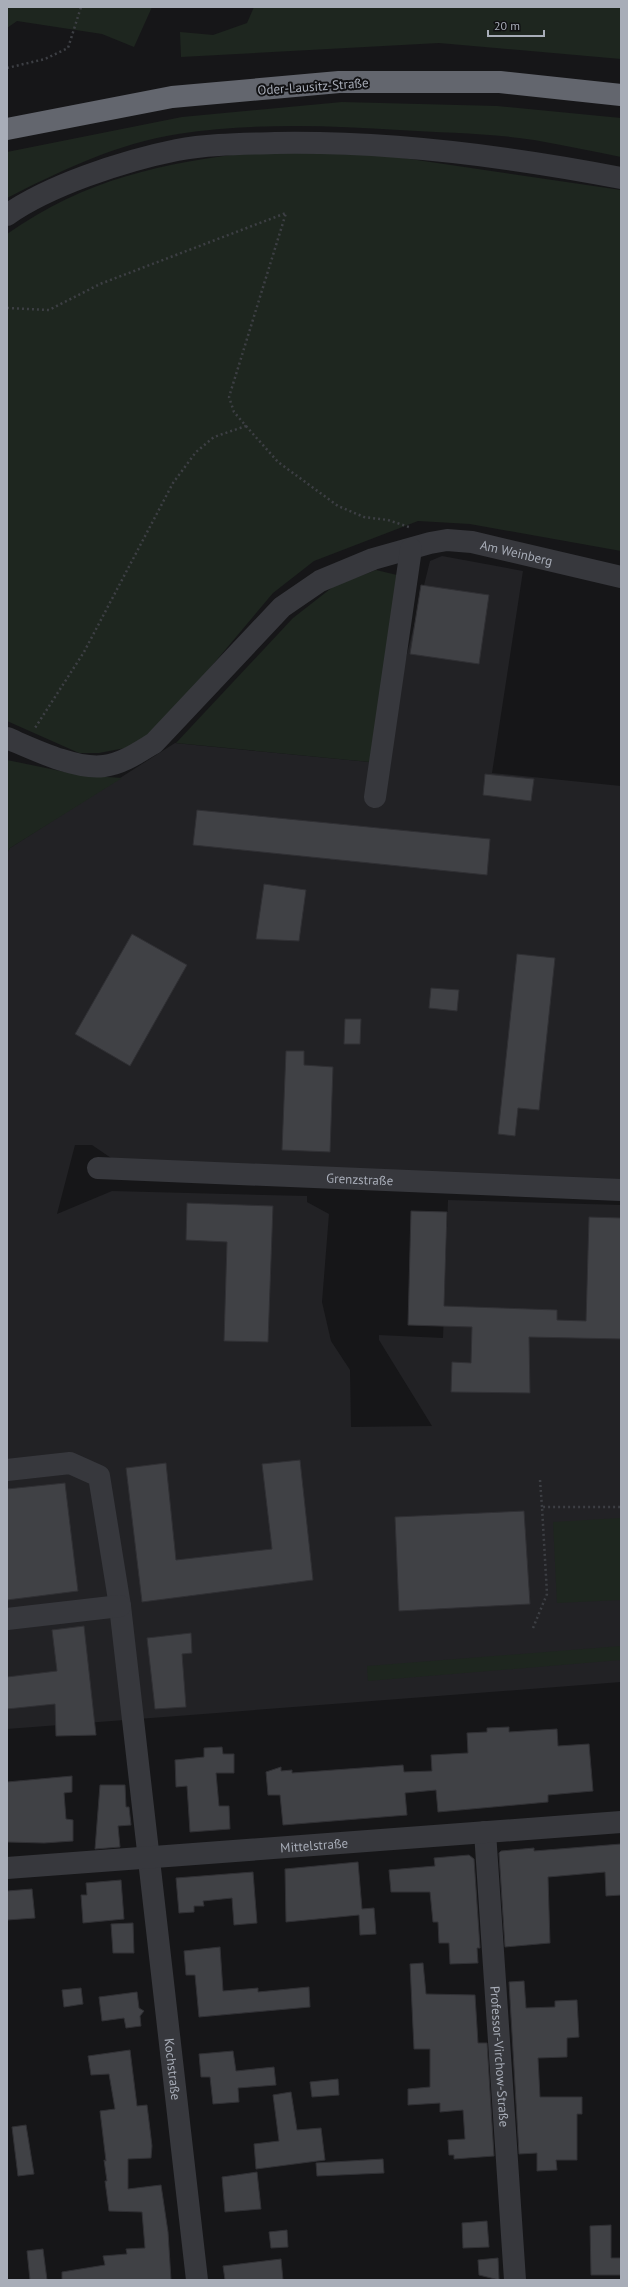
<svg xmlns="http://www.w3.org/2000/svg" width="628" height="2287" viewBox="0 0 628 2287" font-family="'PT Sans',sans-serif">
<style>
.built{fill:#222225}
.green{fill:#1e261f}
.building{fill:#404145;stroke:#303034}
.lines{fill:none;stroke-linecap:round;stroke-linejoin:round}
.path{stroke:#3d3f44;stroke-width:2.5;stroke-dasharray:2 3;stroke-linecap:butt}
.minor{stroke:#37383d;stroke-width:22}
.highway{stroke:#63666e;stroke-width:22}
.labels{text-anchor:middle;stroke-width:4;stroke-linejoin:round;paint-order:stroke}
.street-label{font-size:13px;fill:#a8adb8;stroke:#111113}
</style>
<rect width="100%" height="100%" fill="#161618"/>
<path class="built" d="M442 556 523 571 492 773 621 786V1180L117 1162 92 1145H75L57 1214 112 1191 307 1196V1202L329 1214 322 1302 331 1341 350 1370 351 1427 432 1426 379 1340V1335L443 1338 448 1200 621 1205V1682L7 1729V853L10 848 175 743 380 763 430 561Z"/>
<g class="green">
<path d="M7 7H152L134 47 102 34 17 21 7 28Z"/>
<path d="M254 7H621V59L439 43 181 57 180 32 213 35 247 23Z"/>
<path d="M342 102 497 106 621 118V157C592 151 563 145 534 140 490 133 443 133 399 130 326 125 251 123 178 134 118 143 60 171 7 198V152L182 117Z"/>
<path d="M254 152 383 155 621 190V551L470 524 418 521 314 561 273 593 152 737 125 748 99 753H79L7 721V234C85 179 162 163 254 152Z"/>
<path d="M376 570 397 575 380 763 176 743 293 618 334 586Z"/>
<path d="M7 760 80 775 122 778 10 848 7 853Z"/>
<path d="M621 1518V1600L557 1603 553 1522Z"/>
<path d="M621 1646V1660L368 1681 367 1666Z"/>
</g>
<g class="building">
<path d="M421 585 489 595 479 664 410 654Z"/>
<path d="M485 774 534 779 531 801 483 795Z"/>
<path d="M197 810 490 839 487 875 193 845Z"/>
<path d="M264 884 306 890 299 941 256 939Z"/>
<path d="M132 934 187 965 130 1066 75 1034Z"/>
<path d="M517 954 555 958 539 1110 518 1108 515 1136 498 1134Z"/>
<path d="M431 988 459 990 457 1011 429 1008Z"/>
<path d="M345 1019H361L360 1044H344Z"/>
<path d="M286 1051H304V1065L333 1067 330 1152 282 1150Z"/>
<path d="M187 1203 273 1206 268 1342 224 1341 227 1242 186 1240Z"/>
<path d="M411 1211 447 1212 444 1306 557 1310V1320L586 1321 589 1217 621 1218V1339L529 1337 530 1393 451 1392 452 1362 471 1363 472 1327 408 1325Z"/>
<path d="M300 1460 313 1580 142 1602 126 1468 166 1463 176 1560 272 1549 262 1464Z"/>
<path d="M65 1483 78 1591 7 1600V1489Z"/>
<path d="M524 1511 530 1604 399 1611 395 1517Z"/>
<path d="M84 1626 96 1735 56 1736 55 1704 7 1709V1677L57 1671 52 1630Z"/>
<path d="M191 1633 192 1653 182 1654 186 1707 155 1709 147 1638Z"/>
<path d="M509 1727V1732L557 1729 558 1746 589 1744 593 1791 548 1795V1802L438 1812 436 1790 405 1793 407 1815 283 1825 280 1795H268L266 1772 281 1767V1771L292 1770V1773L403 1765 404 1772 432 1771 431 1755 468 1753 467 1733 487 1732V1728Z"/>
<path d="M222 1747 223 1754H234V1773H216L219 1806H229L230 1829 190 1832 187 1786 176 1787 175 1760 204 1757V1748Z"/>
<path d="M72 1776V1792L64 1793 66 1819 73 1820V1841L44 1843 7 1842V1782Z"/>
<path d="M100 1785H125L126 1807H129L131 1825 118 1826 120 1847 95 1849Z"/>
<path d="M621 1844V1895L606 1896 605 1872 548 1877 550 1943 505 1947 499 1853 501 1851 534 1848V1851Z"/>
<path d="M469 1855 474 1859 480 1948H477L478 1963 450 1964 449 1943H439L438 1922H433L430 1892H391L389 1870 435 1866 434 1858Z"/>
<path d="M358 1862 362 1909 374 1908 376 1934 360 1935 359 1915 286 1922 285 1869Z"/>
<path d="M253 1872 257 1923 234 1925 232 1898 203 1901 204 1906H194V1912L179 1913 176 1878Z"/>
<path d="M121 1880 124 1919 83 1923 81 1895H87L86 1883Z"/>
<path d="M32 1889 35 1918 7 1920V1891Z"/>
<path d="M133 1923 134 1953H113L111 1924Z"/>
<path d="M220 1947 223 1991 258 1988V1992L309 1987 310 2007 199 2017 195 1975H186L184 1951Z"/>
<path d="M423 1963 426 1994 475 1995 478 2043H487L494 2156 454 2159V2155H449L448 2140 465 2139 463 2110 440 2112V2103L408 2105V2089L430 2087V2049H414L410 1964Z"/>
<path d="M524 1981 526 2008 555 2007V2001L577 2000 579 2037 567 2038V2057L538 2058 540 2097H582V2114H577V2160H556L557 2170 537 2171V2153L519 2154 509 1982Z"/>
<path d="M81 1988 83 2004 64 2007 62 1990Z"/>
<path d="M137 1992 139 2008 144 2011 140 2016 141 2026 126 2028 124 2018 102 2021 99 1997Z"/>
<path d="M130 2050 137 2106 147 2105 152 2146 151 2158 128 2159V2189L161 2185 168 2232 171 2280H62V2272L105 2265 103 2256 127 2254 126 2249 145 2248 142 2212 109 2211 105 2181H107L104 2160 106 2161 100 2111 115 2109 109 2074 91 2075 88 2056Z"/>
<path d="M233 2051 236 2071 274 2067 276 2085 238 2088 239 2102 213 2104 210 2077H201L199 2054Z"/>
<path d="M338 2079 339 2095 312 2097 310 2082Z"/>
<path d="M291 2092 297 2130 321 2128 325 2160 256 2169 254 2144 279 2141 273 2095Z"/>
<path d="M26 2125 34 2174 18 2176 12 2127Z"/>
<path d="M383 2159 384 2173 317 2176 316 2163Z"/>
<path d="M257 2172 261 2209 225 2212 222 2177Z"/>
<path d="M487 2221 489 2247 463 2248 462 2223Z"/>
<path d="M611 2225V2258H621V2275H591L590 2226Z"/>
<path d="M287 2230 288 2247 271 2248 269 2232Z"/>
<path d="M43 2249 47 2280H30L27 2251Z"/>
<path d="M498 2258 499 2280 479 2275 478 2260Z"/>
<path d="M281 2259 283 2280H225L223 2266Z"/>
</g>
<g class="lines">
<g class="path">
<path d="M7 68 45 59 68 48 81 7"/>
<path d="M7 308 49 310 100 284 286 213 229 397 234 412 246 426 214 437 196 452 173 483 84 652 35 728"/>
<path d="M246 426 278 462 338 506 364 517 388 520 409 527"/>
<path d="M540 1480 542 1507"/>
<path d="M533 1628 547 1594 542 1507H621"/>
</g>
<g class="minor">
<path d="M7 215C31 198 59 186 86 176 116 165 147 156 177 150 209 144 243 144 275 143 391 141 507 156 621 178"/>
<path id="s1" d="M7 738C33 749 76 770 104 766 122 764 139 752 154 743L282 607 320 581 373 559 430 543 447 540 472 542 621 577"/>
<path d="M375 797 411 549"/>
<path id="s2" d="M98 1168 621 1190"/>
<path id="s3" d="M7 1470 70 1463 99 1476 120 1606 197 2280"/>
<path d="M7 1619 120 1606"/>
<path id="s4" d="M485 1832 515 2280"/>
<path id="s5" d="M7 1868 621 1822"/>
</g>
<path class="highway" d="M7 129 172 97 339 82H500L621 95"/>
</g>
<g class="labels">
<g class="street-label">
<text transform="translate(313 86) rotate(-4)" y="5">Oder-Lausitz-Straße</text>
<text dy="5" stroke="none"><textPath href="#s1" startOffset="595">Am Weinberg</textPath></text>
<text dy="5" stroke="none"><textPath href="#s2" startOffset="262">Grenzstraße</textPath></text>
<text dy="5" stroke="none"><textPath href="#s5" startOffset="308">Mittelstraße</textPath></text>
<text dy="5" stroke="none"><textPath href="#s4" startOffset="225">Professor-Virchow-Straße</textPath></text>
<text dy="5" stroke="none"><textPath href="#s3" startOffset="693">Kochstraße</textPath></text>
</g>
</g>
<rect width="628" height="2287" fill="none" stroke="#a8adb8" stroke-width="16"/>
<path d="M488 30v6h56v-6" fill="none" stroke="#a8adb8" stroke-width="2"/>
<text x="494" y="30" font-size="12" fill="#a8adb8" stroke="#111113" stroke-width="3" paint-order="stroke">20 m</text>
</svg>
